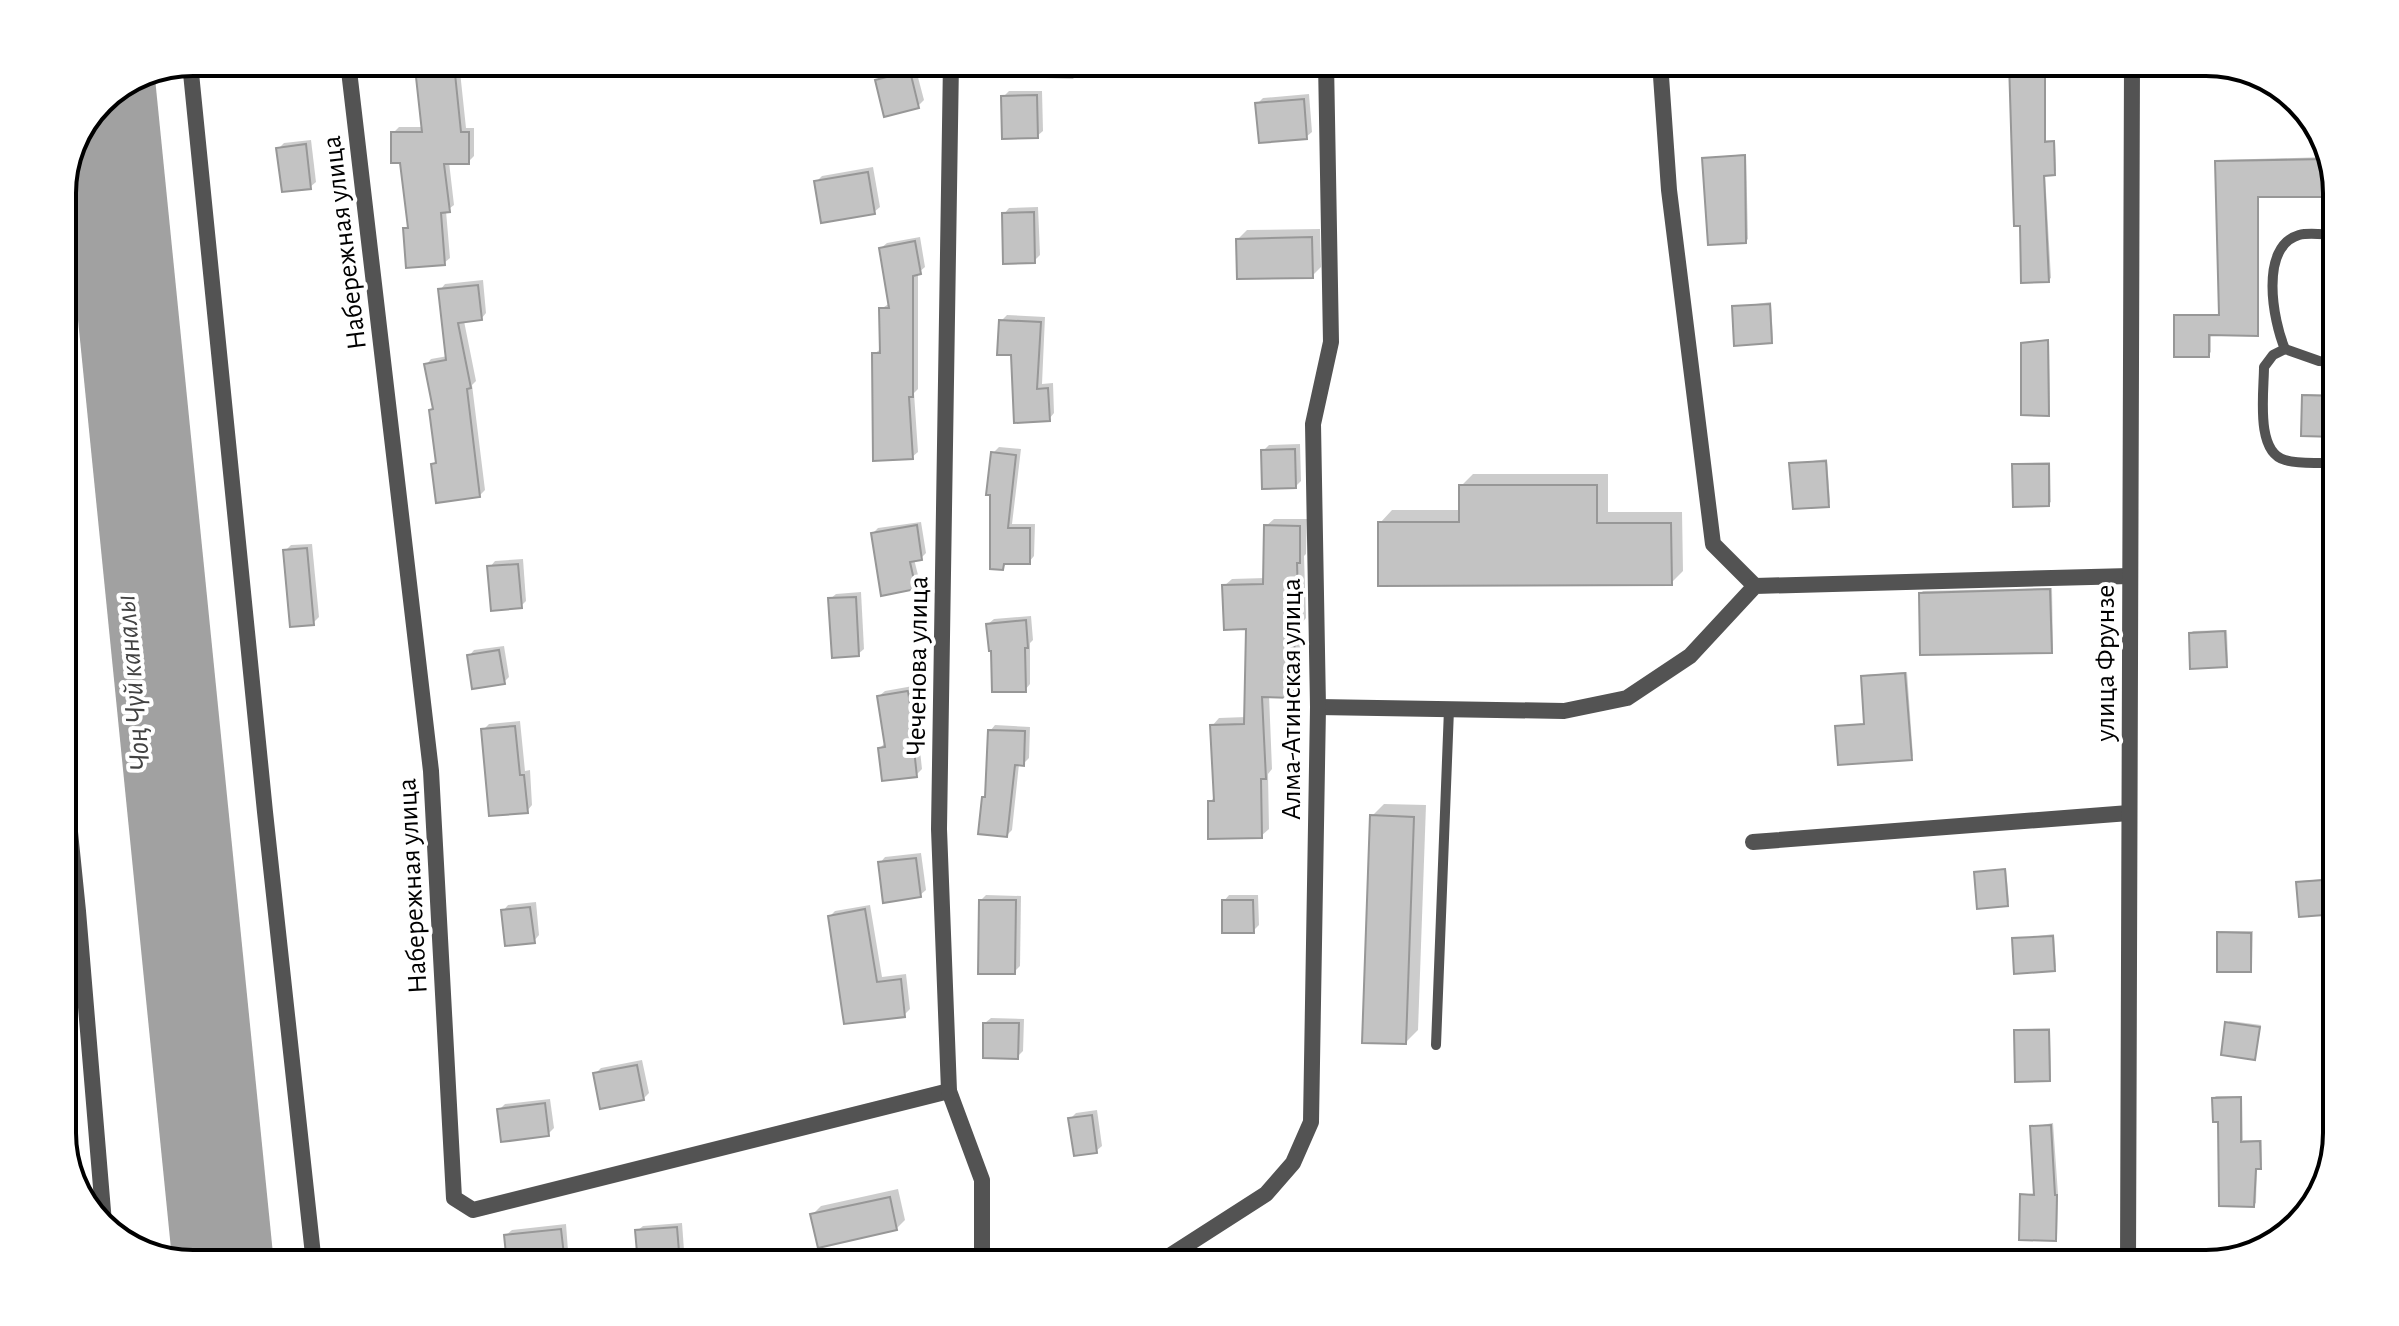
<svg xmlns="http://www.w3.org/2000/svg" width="2399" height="1326" viewBox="0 0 2399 1326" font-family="'Alegreya Sans',sans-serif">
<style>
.water{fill:#a1a1a1}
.shadow{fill:#0003}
.building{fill:#c3c3c3;stroke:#979797;stroke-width:2}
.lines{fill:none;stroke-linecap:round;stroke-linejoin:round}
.service{stroke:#535353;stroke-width:10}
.minor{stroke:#535353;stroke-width:16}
.labels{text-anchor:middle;stroke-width:8;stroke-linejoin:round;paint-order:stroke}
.street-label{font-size:28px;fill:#000;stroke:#fff}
.water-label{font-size:30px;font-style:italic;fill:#424242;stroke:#fff}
.rim{fill:none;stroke:#000;stroke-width:4}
</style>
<rect width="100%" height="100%" fill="#fff"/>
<path class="water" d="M155 78 274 1264H193L172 1259 64 180 101 100Z"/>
<g class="shadow">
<path d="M459 62 466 128H474V156L468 162H449L454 205 446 211 450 258 444 263 406 229 409 225 402 161 393 133 399 127H424L418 68 423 63Z"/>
<path d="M1046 62H1079L1078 73 1073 79 1045 78Z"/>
<path d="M2012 62H2046V140H2055L2056 171 2045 174 2051 278 2048 280Z"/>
<path d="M915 66 924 100 918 106 877 80 882 75Z"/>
<path d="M1009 91H1042L1043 131 1037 136 1003 97Z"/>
<path d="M1309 94 1312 132 1306 137 1257 104 1263 98Z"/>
<path d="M311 140 316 182 310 187 278 149 284 143Z"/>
<path d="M1746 154 1748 239 1746 241 1704 158Z"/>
<path d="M2327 157 2337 185 2259 195V332L2257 334 2211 333V352L2208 355 2176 316 2179 314H2221L2217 162 2220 160Z"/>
<path d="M873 167 880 207 874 212 816 182 822 176Z"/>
<path d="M1038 207 1040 255 1034 261 1004 214 1009 208Z"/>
<path d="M1320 229 1321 267 1312 276 1238 239 1247 230Z"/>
<path d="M920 237 925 267 918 273V389L914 393 918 452 912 457 874 354 882 348 881 309 890 303 881 248 887 243Z"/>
<path d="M483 280 486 313 481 319 464 321 476 381 472 385 485 490 480 495 433 464 437 461 431 410 434 407 426 365 431 359 448 356 440 290 445 284Z"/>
<path d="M1771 302 1773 339 1771 342 1734 307Z"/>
<path d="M1007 315 1045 317 1042 384 1053 383 1054 413 1049 419 1013 354 1001 321Z"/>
<path d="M2049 339 2050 412 2048 414 2023 343Z"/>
<path d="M2306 394 2337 395V435L2304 396Z"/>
<path d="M1300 444 1301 481 1296 486 1263 451 1269 445Z"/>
<path d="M999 447 1021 449 1012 524H1035L1034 556 1029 562H1008L1002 568 993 453Z"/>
<path d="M1827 459 1830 502 1828 505 1791 464Z"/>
<path d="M2050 462 2051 502 2048 504 2014 465 2017 463Z"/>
<path d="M1473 474H1608V512H1682L1683 571 1671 583 1380 523 1392 510H1461V486Z"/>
<path d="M1274 519H1307L1306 554 1304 556 1306 618 1302 623 1300 688 1292 696 1269 695 1272 769 1268 774 1269 829 1261 836 1210 802 1215 796 1212 726 1219 718 1246 717 1248 627 1224 586 1232 579 1265 578 1266 526Z"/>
<path d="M921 522 926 553 921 558 914 559 920 583 915 587 873 533 878 528Z"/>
<path d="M312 544 319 617 313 623 285 551 291 545Z"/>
<path d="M523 559 526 601 521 606 490 567 495 561Z"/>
<path d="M2052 588 2053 649 2051 651 1921 593 1923 591Z"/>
<path d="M861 592 864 649 858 654 830 599 836 594Z"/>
<path d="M1031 616 1033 640 1030 643V684L1025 690 993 649 988 624 994 619Z"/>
<path d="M2227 630 2228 663 2226 665 2191 633 2193 631Z"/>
<path d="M504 646 509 677 504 682 469 656 474 650Z"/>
<path d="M1907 672 1913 756 1911 758 1837 727 1866 723 1863 677 1865 675Z"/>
<path d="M913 686 922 769 916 775 880 748 886 742 879 696 885 691Z"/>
<path d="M520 721 525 771 530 770 532 805 527 811 483 730 489 724Z"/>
<path d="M995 725 1030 727 1029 758 1023 764H1019L1012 830 1007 835 987 795 990 731Z"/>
<path d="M1384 804 1426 805 1418 1030 1406 1042 1372 816Z"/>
<path d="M921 853 926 890 920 895 880 863 885 857Z"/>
<path d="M2006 868 2009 902 2007 904 1976 873Z"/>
<path d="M2337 878V912L2298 883 2301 881Z"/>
<path d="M986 895 1021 896 1020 966 1014 972 981 900Z"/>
<path d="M1229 895H1258L1259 925 1253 931 1224 901Z"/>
<path d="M536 902 539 935 534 941 503 911 508 905Z"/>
<path d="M870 905 882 977 906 974 910 1009 904 1015 846 1022 830 916 835 911Z"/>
<path d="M2221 931H2253L2252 968 2250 970 2219 933Z"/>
<path d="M2054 934 2056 967 2054 969 2014 939Z"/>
<path d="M991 1018 1024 1019 1023 1051 1017 1057 985 1023Z"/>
<path d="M2230 1021 2261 1025 2255 1058 2227 1023Z"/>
<path d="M2050 1028 2051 1077 2049 1079 2016 1031 2018 1029Z"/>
<path d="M642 1060 649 1093 643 1099 595 1074 601 1068Z"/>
<path d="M2216 1096H2242L2243 1140H2262V1165L2257 1167 2256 1203 2253 1205 2220 1120 2214 1098Z"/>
<path d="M550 1099 554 1128 548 1134 499 1110 505 1104Z"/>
<path d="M1097 1110 1102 1146 1096 1151 1070 1119 1076 1113Z"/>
<path d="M2053 1123 2058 1194 2057 1236 2055 1239 2022 1195 2036 1193 2032 1127Z"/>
<path d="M898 1189 905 1220 896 1229 812 1215 821 1206Z"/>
<path d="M682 1223 685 1264H640L637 1231 643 1226Z"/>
<path d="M566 1224 569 1264H509L506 1235 512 1230Z"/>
</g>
<g class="building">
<path d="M2009 62H2045V142L2054 141 2055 175 2044 176 2049 282 2021 283 2020 226H2014Z"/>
<path d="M454 64 461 132H469V164H444L450 212 441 213 445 265 406 268 403 228H408L400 163H391V132H422L415 68Z"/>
<path d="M910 71 919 108 884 117 875 80Z"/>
<path d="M1037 95 1038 138 1002 139 1001 96Z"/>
<path d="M1304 99 1307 139 1259 143 1255 103Z"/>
<path d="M306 144 311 189 282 192 276 148Z"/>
<path d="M1745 155 1746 243 1708 245 1702 158Z"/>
<path d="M2328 159 2337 185V197H2258V336L2209 335V357H2174V315H2219L2215 161Z"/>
<path d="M868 172 875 214 821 223 814 181Z"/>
<path d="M1034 212 1035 263 1003 264 1002 213Z"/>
<path d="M1312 237 1313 278 1237 279 1236 239Z"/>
<path d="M915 241 921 274 913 276V397H909L913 459 873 461 872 353H880L879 308H889L879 248Z"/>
<path d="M478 285 482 320 458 323 471 388 467 389 480 497 436 503 431 464 436 463 429 410 433 409 424 364 446 360 438 289Z"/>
<path d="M1770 304 1772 343 1734 346 1732 306Z"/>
<path d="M999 320 1041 322 1037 389 1048 388 1050 421 1014 423 1011 355H997Z"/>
<path d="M2048 340 2049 416 2021 415V343Z"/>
<path d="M2302 395 2337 396V437L2301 436Z"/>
<path d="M1295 449 1296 488 1262 489 1261 450Z"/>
<path d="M991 452 1016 455 1008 528H1030V564H1004L1003 570 990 569V495H986Z"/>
<path d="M1826 461 1829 507 1793 509 1789 463Z"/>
<path d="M2012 464H2049V506L2013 507Z"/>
<path d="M1459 485H1597V523H1671L1672 585 1378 586V522H1459Z"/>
<path d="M917 525 922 560 910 562 916 589 881 596 871 533Z"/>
<path d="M1264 525 1300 526V563H1297L1299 628H1295L1293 698 1262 697 1266 779H1261L1262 838 1208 839V801H1214L1210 725 1244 724 1246 629 1224 630 1222 585 1263 584Z"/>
<path d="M307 548 314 625 290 627 283 550Z"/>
<path d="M518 564 522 608 491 611 487 566Z"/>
<path d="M2050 589 2052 653 1920 655 1919 593Z"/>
<path d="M856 597 859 656 832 658 828 598Z"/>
<path d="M1026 620 1028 648H1025L1026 692H992L991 651H989L986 624Z"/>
<path d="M2225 631 2227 667 2190 669 2189 633Z"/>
<path d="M499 650 505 684 472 689 467 655Z"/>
<path d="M1905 673 1912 760 1838 765 1835 726 1864 724 1861 676Z"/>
<path d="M908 691 914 730H912L917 777 882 781 878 748 885 747 877 696Z"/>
<path d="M515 726 520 775H524L528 813 489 816 481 729Z"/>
<path d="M988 730 1025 731 1024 766 1015 765 1007 837 978 834 982 797H985Z"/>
<path d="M1370 815 1414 817 1406 1044 1362 1043Z"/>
<path d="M916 858 921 897 883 903 878 862Z"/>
<path d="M2005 869 2008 906 1977 909 1974 872Z"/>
<path d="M2337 879V914L2299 917 2296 882Z"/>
<path d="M979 900H1016L1015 974H978Z"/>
<path d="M1222 900H1253L1254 933H1222Z"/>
<path d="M530 907 535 943 505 946 501 910Z"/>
<path d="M865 909 877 982 901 979 905 1017 844 1024 828 916Z"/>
<path d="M2217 932 2251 933V972H2217Z"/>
<path d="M2053 936 2055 971 2014 974 2012 938Z"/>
<path d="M2225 1022 2260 1027 2255 1060 2221 1055Z"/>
<path d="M983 1023H1019L1018 1059 983 1058Z"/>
<path d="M2014 1030H2049L2050 1081 2015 1082Z"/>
<path d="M637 1065 644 1100 600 1109 593 1073Z"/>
<path d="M2241 1097V1142L2260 1141 2261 1169H2256L2254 1207 2219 1206 2218 1122H2213L2212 1098Z"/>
<path d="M545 1103 549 1136 501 1142 497 1109Z"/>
<path d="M1092 1115 1097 1153 1074 1156 1068 1118Z"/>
<path d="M2051 1125 2055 1195H2057L2056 1241 2019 1240 2020 1194 2034 1195 2030 1126Z"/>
<path d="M890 1197 897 1230 818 1248 810 1214Z"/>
<path d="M677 1227 680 1264H638L635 1230Z"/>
<path d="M561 1229 565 1264H507L504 1235Z"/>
</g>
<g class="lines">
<g class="service">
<path d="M2337 235C2325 235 2310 232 2299 235 2259 247 2273 321 2285 349L2319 361 2337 362"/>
<path d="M2285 349 2273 355 2264 367C2264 392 2255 452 2285 460 2301 465 2321 462 2337 463"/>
<path d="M1436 1045 1449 709"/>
<path d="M865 1255 868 1264"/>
</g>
<g class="minor">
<path d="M348 62 431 771 454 1198 473 1210 949 1091"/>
<path d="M951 62 939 829 949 1091 982 1180V1264"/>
<path d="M1660 62 1669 190 1713 544 1755 586"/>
<path d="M190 63 265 812 314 1264"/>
<path d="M62 337 65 359 62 374"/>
<path d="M1318 707 1564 711 1627 698 1690 656 1755 586 2130 576"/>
<path d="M62 753 78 911 104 1223"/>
<path d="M1753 842 2129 813"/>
<path d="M1157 1264 1266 1194 1293 1163 1311 1122 1318 707 1313 424 1331 342 1326 62"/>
<path d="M2128 1264 2132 62"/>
</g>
</g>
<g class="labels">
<g class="street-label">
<text transform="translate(343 243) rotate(-97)" y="10">Набережная улица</text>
<text transform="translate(2104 663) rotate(-90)" y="10">улица Фрунзе</text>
<text transform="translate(916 666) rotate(-89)" y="10">Чеченова улица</text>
<text transform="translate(1290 699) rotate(-90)" y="10">Алма-Атинская улица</text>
<text transform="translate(411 886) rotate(-93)" y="10">Набережная улица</text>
</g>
<g class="water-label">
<text transform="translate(132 683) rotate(-95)" y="10">Чоң Чүй каналы</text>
</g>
</g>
<path d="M0 0H2399V1326H0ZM193 76H2206A117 117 0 0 1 2323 193V1133A117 117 0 0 1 2206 1250H193A117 117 0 0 1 76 1133V193A117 117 0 0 1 193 76Z" fill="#fff" fill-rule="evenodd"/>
<path class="rim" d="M193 76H2206A117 117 0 0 1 2323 193V1133A117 117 0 0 1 2206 1250H193A117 117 0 0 1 76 1133V193A117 117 0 0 1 193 76Z"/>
</svg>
